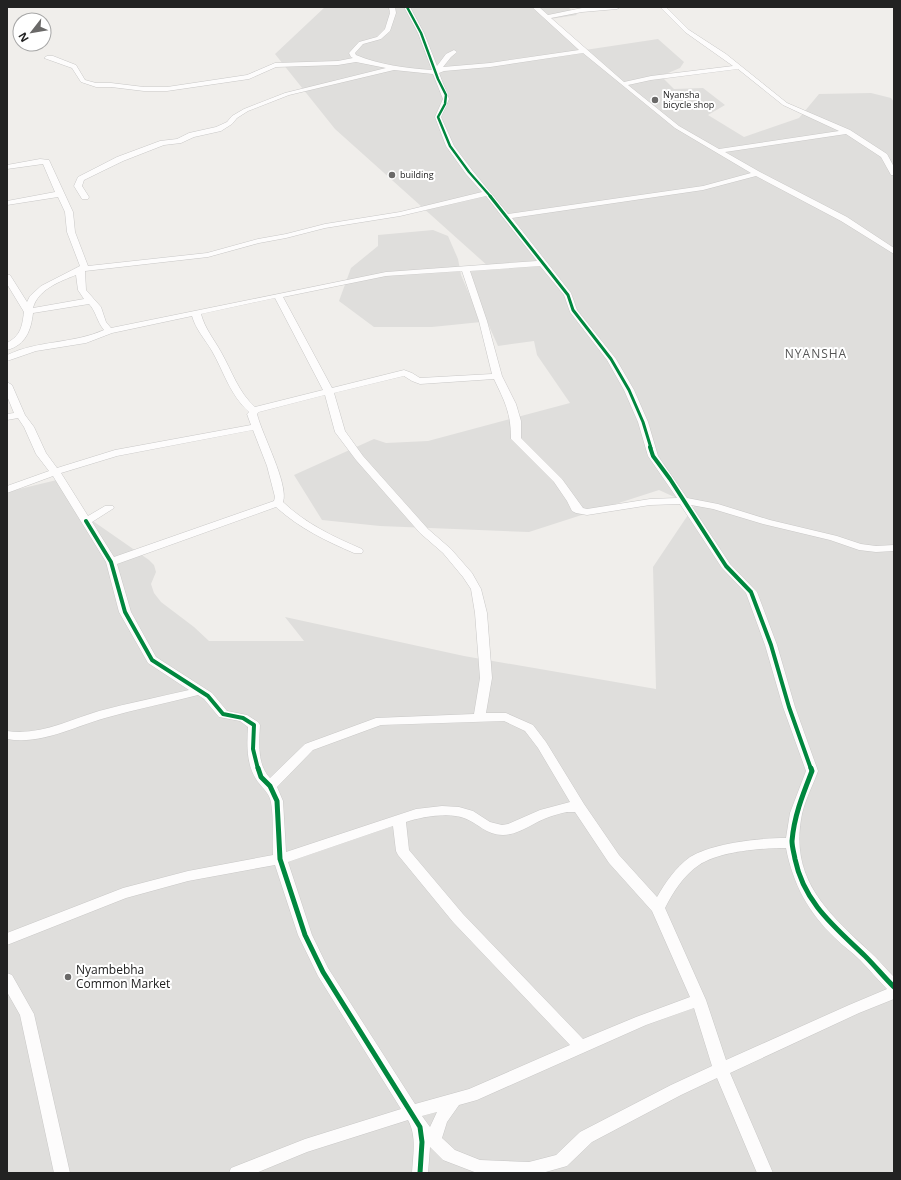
<svg xmlns="http://www.w3.org/2000/svg" width="901" height="1180" viewBox="0 0 901 1180" font-family="'Open Sans',sans-serif">
<style>
.residential{fill:#dfdedc}
.lines{fill:none;stroke-linecap:round;stroke-linejoin:round}
.minor-casing{stroke:#c9c8c7;stroke-width:1}
.minor{fill:#fdfcfc;fill-rule:evenodd}
.cycleway-far3-casing{stroke:#fff;stroke-width:4}
.cycleway-far2-casing{stroke:#fff;stroke-width:5}
.cycleway-far1-casing{stroke:#fff;stroke-width:6}
.cycleway-casing{stroke:#fff;stroke-width:8}
.cycleway-far3{stroke:#00873e;stroke-width:2.5}
.cycleway-far2{stroke:#00873e;stroke-width:3}
.cycleway-far1{stroke:#00873e;stroke-width:4}
.cycleway{stroke:#00873e;stroke-width:5}
.poi-dot{fill:#6a6968;stroke:#fff;stroke-width:1.5}
.labels{text-anchor:middle;stroke-width:4;stroke-linejoin:round;paint-order:stroke}
.far-poi-label{font-size:9px;fill:#222;stroke:#fff;text-anchor:start}
.quarter-label{font-size:12px;letter-spacing:1px;fill:#555;stroke:#fff}
.near-poi-label{font-size:12px;fill:#222;stroke:#fff;text-anchor:start}
</style>
<rect width="100%" height="100%" fill="#f0eeeb"/>
<g class="residential">
<path d="M325 7H568L577 15 550 19 585 50 658 39 684 62 680 68 661 76 674 89 703 88 725 105 708 115 744 137 799 118 819 94 871 93 891 98 894 102V1173H7V492L61 479 90 519 149 560 154 565 156 572 151 584 154 593 161 602 194 627 209 641H304L285 617 464 656 656 689 653 567 694 506 659 490 529 532 380 526 322 520 294 475 374 439 386 443 428 441 570 403 537 355 534 341 498 346 481 308 467 268 489 267 335 129 275 54Z"/>
<path d="M433 230 448 236 458 259 461 275 481 322 432 327H374L339 301 351 268 378 246V235Z"/>
</g>
<g class="lines">
<defs>
<g id="minor">
<path d="M389 7H395L396 13 390 31 381 39 363 44 355 53 356 55C380 65 405 68 432 70L418 33 404 7H410L424 33 437 66 446 54 454 50 457 52 451 57 443 67 490 63 579 50 532 7H539L548 15 582 8 620 7 617 9 582 12 551 18 624 82 651 76 733 66 685 32 660 7H666L689 30 726 54 787 103 850 130 887 154 894 167V175H891L881 157 846 134 725 152 760 172 847 217 894 248V254L841 221 756 176 703 190 512 218 571 293 577 310 616 359 634 390 648 422 658 456 687 498 718 504 770 520 837 536 861 544 876 546 894 545V551L876 552 859 550 830 540 763 524 713 509 691 505 730 564 757 592 777 645 795 707 818 771C813 785 805 800 802 814 789 878 826 911 869 951 878 959 886 969 894 977V999L859 1013 730 1073 773 1173H757L717 1078 681 1095 592 1142 567 1166 542 1173H477L443 1160 430 1147 428 1173H412C413 1155 417 1136 408 1120L307 1152 256 1173H229L231 1168 305 1139 401 1109 318 976 298 935 275 865 188 881 126 898 7 945V933L123 888 188 871 273 855C272 838 274 819 271 802 269 792 261 787 256 779 246 763 247 744 248 727L240 721 219 717 204 699 198 695C167 703 136 709 105 718 73 727 41 745 7 739V731C39 736 69 720 99 711 129 703 159 697 189 690L148 663 119 612 106 562 53 476 7 493V486L49 471 36 454 24 427 18 418 7 420V414L14 413 7 396V382L12 385 25 415 34 427 46 453 57 468 115 450 251 425 247 414 249 412C230 395 224 372 212 351 205 339 196 330 192 316L112 333 86 343 36 351 7 361V355C38 340 73 344 104 330 97 322 96 311 89 304L33 313C31 330 26 345 7 350V343C21 335 22 327 24 312L7 284V275H10L27 302 30 296 41 286 80 266 67 232 65 212 58 197 7 205V201L55 192 43 164 7 169V165L40 159 49 160 73 212 75 232 88 266 207 253 258 239 286 234 325 224 400 212 482 192 466 174 446 146 435 117 443 99 433 74 394 70 289 95 248 111 237 118 232 124 221 131 194 137 181 143 164 145 123 161 84 180 82 186 89 197 88 199H82L74 186 78 177 117 157 160 141 177 139 189 133 216 127 227 122 232 116 244 109 285 93 386 68 356 62 338 65 276 67 249 79 167 91H144L111 87H96L81 82 72 68 44 58 47 56H53L76 65 85 80 96 83H111L144 87H167L247 75 275 63 338 61 353 58 351 57 349 53 359 42 377 37 385 29 390 13ZM583 53 675 128 751 173 703 186 508 214 472 170 454 146 441 117 449 99 439 73 444 71 490 67ZM738 69 783 105 839 131 719 149 679 126 628 85 651 80ZM486 196 537 261 386 272 111 328 106 322 101 307 86 290 85 271 208 257 259 243 286 238 325 228 400 216ZM540 266 564 295 570 312 607 360 624 390 638 422 648 456 677 498 650 499 587 509 583 508 562 479 521 438V421L516 404 502 376 487 321 470 271ZM462 271 479 321 492 374 420 378 412 373 404 370 332 388 283 297 386 276ZM76 275 78 290 84 299 33 308C38 289 61 281 76 275ZM275 298 323 390 255 407C238 392 232 371 221 352 214 339 205 329 201 314ZM404 376 412 381 420 384 494 379C505 402 511 413 511 439L554 482 567 501 572 511 576 513 587 515 650 505 680 504 722 568 746 593 765 645 783 707 806 771 790 813 786 838C760 838 713 843 690 857 676 867 665 883 657 897L619 855 584 804 546 742 533 725 506 713H486L492 678 487 613 481 589 472 573 451 549 428 529 363 456 345 431 334 393ZM325 395 335 432 356 460 420 533 443 553 463 577 471 589 475 613 480 678 474 714 376 718 305 744 270 778C257 765 259 742 260 725L258 722 247 715 227 711 212 693 156 657 131 612 117 564 276 507C299 528 326 541 354 553H362L363 551 362 549C334 537 306 524 283 502 289 484 262 435 257 414L259 412ZM253 430 267 466 275 497 274 501 114 557 92 522 114 508 113 506H105L88 516 61 473 117 456ZM504 721 525 731 538 748 570 802 540 810 508 824 502 825 490 822 473 811 459 807 442 806 416 809 286 852 283 801 277 787 313 750 381 725ZM567 812H575L609 863 652 911 690 997 636 1017 583 1039 463 914 409 850 406 822C420 817 449 812 464 818 478 823 486 835 503 835 519 835 534 822 549 817 555 815 561 813 567 812ZM393 826 396 851 398 855 453 922 570 1045 469 1089 415 1104 328 968 312 935 288 862ZM786 848C793 884 808 912 835 938 843 946 852 952 860 960 870 970 878 980 887 989L849 1005 726 1060 706 1000 665 908C673 892 684 875 699 865 720 851 762 848 786 848ZM694 1008 712 1066 671 1085 580 1132 556 1155 529 1162 480 1160 455 1150 442 1138 447 1122 459 1105 477 1100 646 1025ZM437 1112 430 1127 422 1116Z"/>
<path d="M7 973 12 975 34 1014 70 1173H54L20 1015 7 992Z"/>
</g>
</defs>
<use href="#minor" class="minor-casing"/>
<use href="#minor" class="minor"/>
<defs>
<path id="cycleway-far3" d="M407 7 421 33 438 79 446 95 445 104 438 117 450 146 469 172 491 197"/>
<path id="cycleway-far2" d="M490 196 568 295 573 310 611 359 629 390 643 422 651 448"/>
<g id="cycleway-far1">
<path d="M650 447 653 456 670 479 726 566 751 592 771 645 789 707 811 769"/>
<path d="M86 521 111 562 125 612 152 660 208 696 223 714 243 718 254 725 253 749 258 769"/>
</g>
<g id="cycleway">
<path d="M258 768 261 777 270 786 277 801 280 859 305 935 323 972 420 1127 422 1142 420 1173"/>
<path d="M811 768 812 771C803 794 794 816 792 841 792 847 794 853 795 859 804 903 835 927 865 956 875 966 884 977 894 987"/>
</g>
</defs>
<use href="#cycleway-far3" class="cycleway-far3-casing"/>
<use href="#cycleway-far2" class="cycleway-far2-casing"/>
<use href="#cycleway-far1" class="cycleway-far1-casing"/>
<use href="#cycleway" class="cycleway-casing"/>
<use href="#cycleway-far3" class="cycleway-far3"/>
<use href="#cycleway-far2" class="cycleway-far2"/>
<use href="#cycleway-far1" class="cycleway-far1"/>
<use href="#cycleway" class="cycleway"/>
</g>
<g class="poi-dot">
<circle cx="655" cy="100" r="4"/>
<circle cx="392" cy="175" r="4"/>
<circle cx="68" cy="977" r="4"/>
</g>
<g class="labels">
<g class="far-poi-label">
<text x="663" y="98">Nyansha<tspan x="663" dy="10">bicycle shop</tspan></text>
<text x="400" y="178">building</text>
</g>
<g class="quarter-label">
<text x="816" y="358">NYANSHA</text>
</g>
<g class="near-poi-label">
<text x="76" y="974">Nyambebha<tspan x="76" dy="14">Common Market</tspan></text>
</g>
</g>
<rect width="901" height="1180" fill="none" stroke="#222222" stroke-width="16"/>
<g transform="translate(32 32) rotate(239)"><circle r="19" fill="#ffffff" stroke="#a7a7a7"/>
<path d="M0-3L7 15L0 10L-7 15Z" fill="#6a6968"/>
<text y="-6" font-size="11" font-weight="bold" text-anchor="middle" fill="#222222">N</text>
</g>
</svg>
